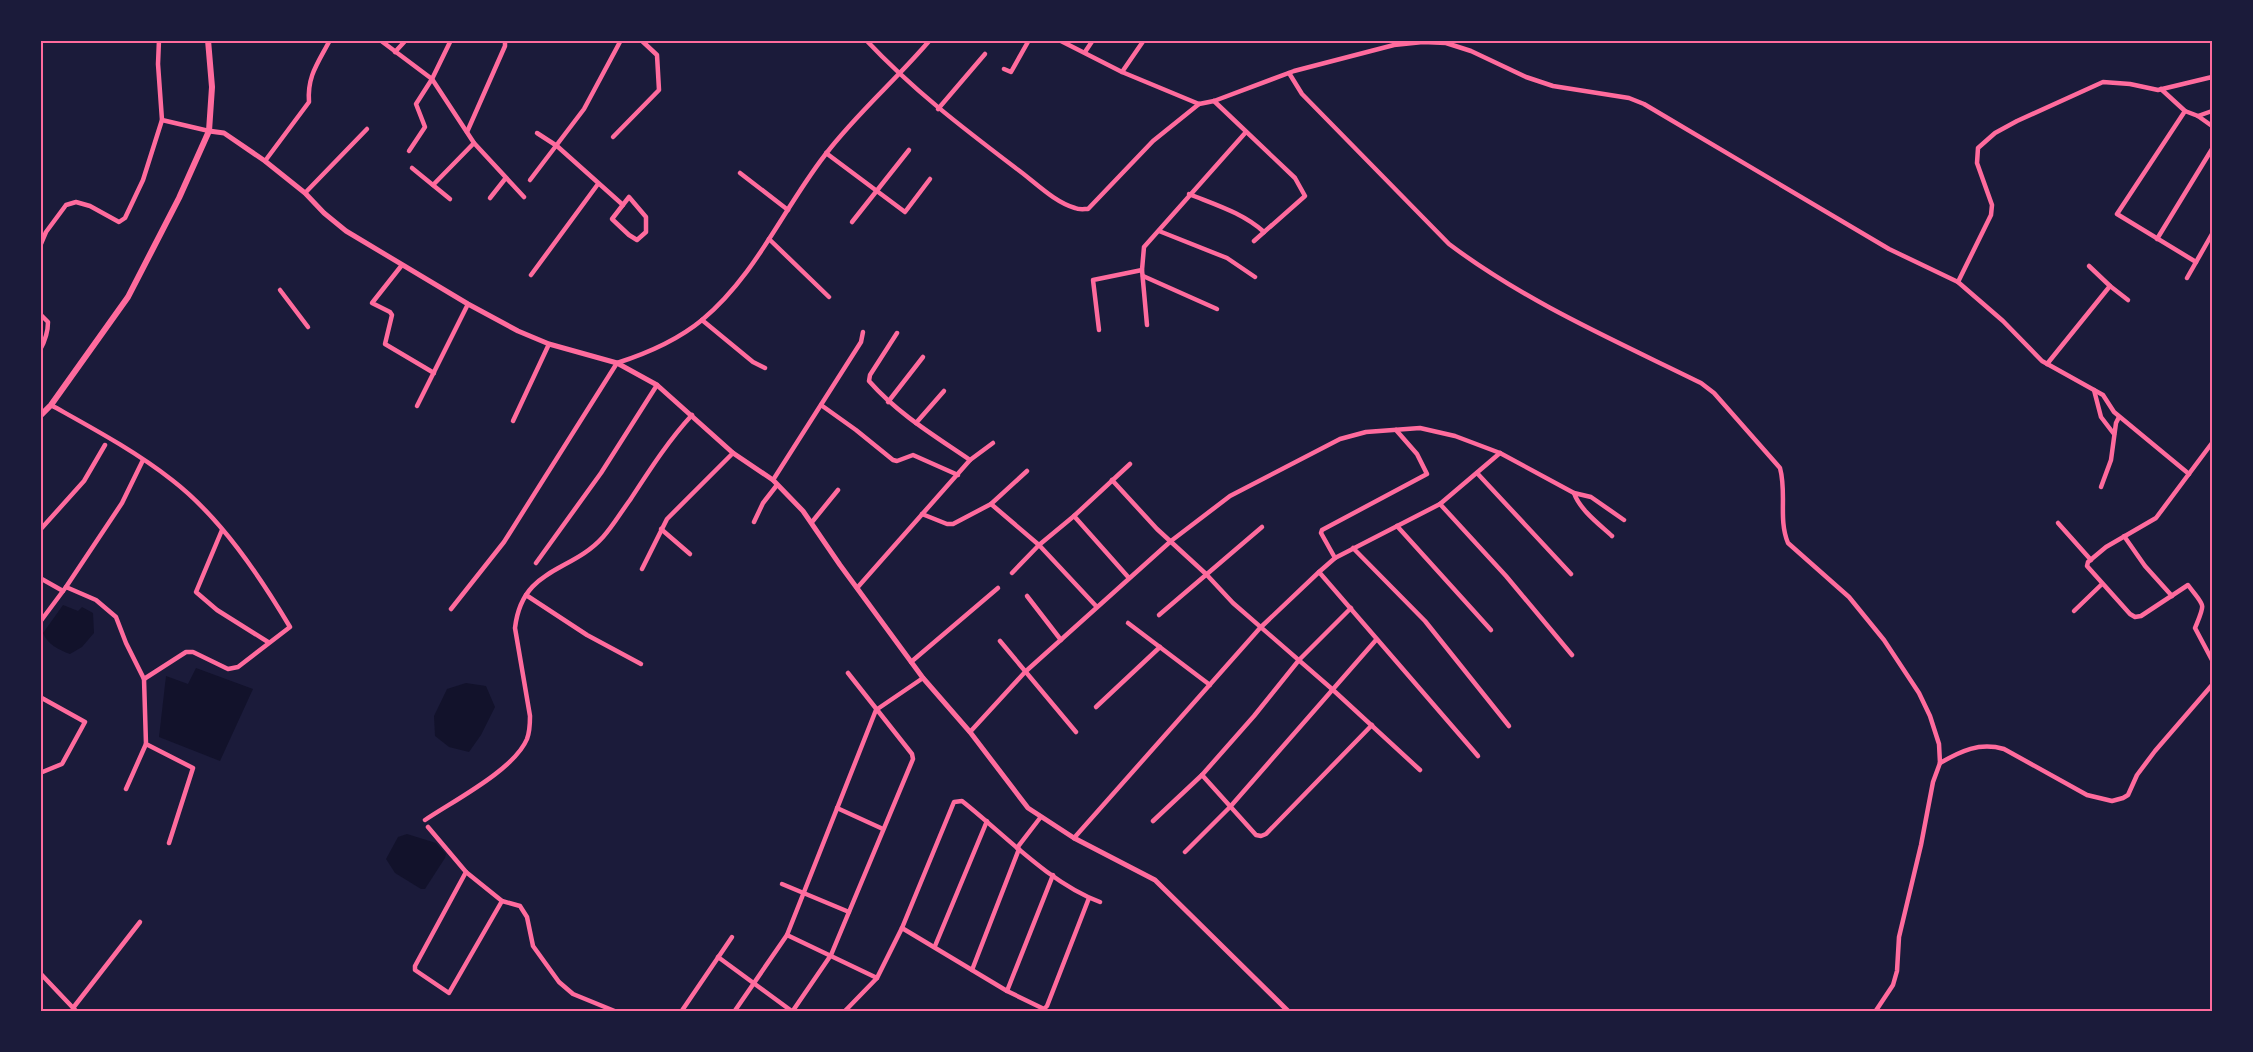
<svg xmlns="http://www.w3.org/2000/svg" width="2253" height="1052" viewBox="0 0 2253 1052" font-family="'Roboto Condensed',sans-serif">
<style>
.water{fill:#12122b}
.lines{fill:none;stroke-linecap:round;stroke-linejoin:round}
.minor{stroke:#ff6b9d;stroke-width:4.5}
.tertiary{stroke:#ff6b9d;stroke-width:5}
.secondary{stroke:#ff6b9d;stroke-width:6}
.neatline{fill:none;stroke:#ff6b9d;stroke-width:2}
</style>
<rect width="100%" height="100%" fill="#1b1b3a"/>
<g class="water">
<path d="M63 605 78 611 82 607 93 613 94 633 82 647 70 654C59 650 47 644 43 633Z"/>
<path d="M196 668 253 689 220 761 159 737 166 676 188 684Z"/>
<path d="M466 683 486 686 495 707 481 735 469 752 449 747 435 736 434 716 447 689Z"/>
<path d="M407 834 436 843 446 854 445 858 425 889H421L395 873 386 859 398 837Z"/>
</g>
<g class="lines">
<g class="minor">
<path d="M380 40 432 79 474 143 524 197"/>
<path d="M866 40C913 90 963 128 1017 169 1035 182 1054 202 1075 208 1079 210 1084 209 1088 209L1153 141 1199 104"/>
<path d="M1059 40 1122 72 1199 104 1214 101 1294 71 1394 45 1423 42 1446 43 1471 51 1526 77 1553 86 1629 98 1644 104 1889 249 1958 282 2003 321 2042 361 2103 395 2114 412 2189 474"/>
<path d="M395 52 406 40"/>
<path d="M1085 52 1093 40"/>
<path d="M1004 69 1011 72 1029 40"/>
<path d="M1122 72 1144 40"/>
<path d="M1289 73 1302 94 1449 244C1526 302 1616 341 1701 383L1714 393 1780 468C1787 493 1778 519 1788 543L1849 597 1884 640 1919 693 1930 716 1939 744 1940 763 1933 782 1921 845 1899 937 1897 971 1893 985 1875 1012"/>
<path d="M2161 89 2185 111"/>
<path d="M1214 101 1295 178 1305 196 1254 241"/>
<path d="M938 109 985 54"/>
<path d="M2198 116 2212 111"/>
<path d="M162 120 209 131"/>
<path d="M467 132 505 46V40"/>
<path d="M537 133 557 146 623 205"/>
<path d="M613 137 659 90 657 55 641 40"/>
<path d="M409 151 425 127 416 104 432 79 451 40"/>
<path d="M826 153 905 212 930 179"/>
<path d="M265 161 309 102C307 76 318 63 330 40"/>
<path d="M412 168 450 199"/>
<path d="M740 173 788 210"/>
<path d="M530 180 584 109 621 40"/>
<path d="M433 185 474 143"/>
<path d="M305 193 367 129"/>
<path d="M1189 194C1216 205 1243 213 1264 232"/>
<path d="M629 197 646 217V232L637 240 629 235 612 219Z"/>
<path d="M490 198 505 179"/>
<path d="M852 222 909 150"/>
<path d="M1159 231 1227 258 1255 277"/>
<path d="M769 239 829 297"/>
<path d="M2157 239 2212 149"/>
<path d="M40 246 46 232 66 205 76 202 90 206 119 222 125 218 143 180 162 120 158 64 159 40"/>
<path d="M2196 262 2117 214 2185 111 2198 116 2212 126"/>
<path d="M402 265 372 303 390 312 392 315 385 344 434 373"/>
<path d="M531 275 598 184"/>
<path d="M1143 276 1217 309"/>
<path d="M2187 278 2212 234"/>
<path d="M1958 282 1991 215 1992 205 1977 163 1978 148 1995 133 2017 121 2103 82 2130 84 2158 90 2212 77"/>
<path d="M2110 286 2128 300"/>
<path d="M280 290 308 327"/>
<path d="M40 314 48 322C48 331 45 341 40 350"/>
<path d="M702 320 753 362 765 368"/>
<path d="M1147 325 1142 270 1144 247 1246 132"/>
<path d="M1099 330 1093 280 1142 270"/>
<path d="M2047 364 2110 286 2089 266"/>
<path d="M2094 390 2101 417 2114 434"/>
<path d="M888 402 923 357"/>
<path d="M51 405C92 428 135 451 172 480 220 517 259 575 290 627L238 667 228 669 193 652H186L144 679"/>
<path d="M821 405 856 430 893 460 897 461 913 455 958 475"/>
<path d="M417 406 468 304"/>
<path d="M513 421 549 344"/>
<path d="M916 423 944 391"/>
<path d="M2212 443 2156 518 2106 547 2088 562 2087 566 2130 614 2135 617 2141 616 2188 585C2205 608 2206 601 2195 628L2212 660"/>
<path d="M970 460 993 443"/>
<path d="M1027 471 991 504 1039 545 1096 606"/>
<path d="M1477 473 1571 574"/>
<path d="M773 480 861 342 863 332"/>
<path d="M1112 480 1157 529 1206 574 1233 603 1332 689 1420 770"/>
<path d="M2101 487 2111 460 2116 423 2119 417"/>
<path d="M1574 493C1580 510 1599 524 1612 536"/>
<path d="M1440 504 1506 576 1572 655"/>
<path d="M922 514 947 524H953L991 504"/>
<path d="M1074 516 1129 578"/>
<path d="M754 522 763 503 777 485"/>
<path d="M812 522 838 490"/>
<path d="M2058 523 2091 560"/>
<path d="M1397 526 1491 630"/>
<path d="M661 529 690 554"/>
<path d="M40 530 84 481 105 445"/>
<path d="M222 530 196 592 217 610 268 642"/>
<path d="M2124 536 2145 566 2172 596"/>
<path d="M1353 548 1425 621 1509 726"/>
<path d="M1335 558 1321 533 1322 530 1427 474 1417 454 1396 430"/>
<path d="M536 563 601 473 657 385"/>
<path d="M642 569 667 519 733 453"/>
<path d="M1319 572 1478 756"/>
<path d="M1012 573 1039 545 1074 516 1130 464"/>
<path d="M40 578 63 591"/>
<path d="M66 587 122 503 143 460"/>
<path d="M857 588 970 460C935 436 898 414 869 381L870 375 897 333"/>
<path d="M526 595 587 635 641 664"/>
<path d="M1027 596 1061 640"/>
<path d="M451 609 504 542 617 363C645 354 679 339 702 320 756 275 783 209 825 155 856 114 896 80 930 40"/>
<path d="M2074 611 2102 584"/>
<path d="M1159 615 1262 527"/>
<path d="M40 622 66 587 96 600 116 617 126 643 144 679 146 744 193 768 169 843"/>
<path d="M1128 623 1210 685"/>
<path d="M1000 641 1076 732"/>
<path d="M911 662 998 588"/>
<path d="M40 697 85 722 62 764 40 773"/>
<path d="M1096 707 1160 647"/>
<path d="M970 732 1025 672 1171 541 1230 496 1340 439 1366 432 1420 428 1455 436 1500 453 1574 493 1591 497 1624 520"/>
<path d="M1940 763C1961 751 1979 742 2004 749L2087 795 2112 801 2123 798 2128 795 2137 775 2155 751 2212 685"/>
<path d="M1202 775 1256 835 1261 836 1266 834 1372 725"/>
<path d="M126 789 146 744"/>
<path d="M837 808 883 829"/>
<path d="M425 820C453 801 514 770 527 739 530 731 530 724 530 716L515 628C522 567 571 573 603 537 613 526 621 512 630 500 649 471 668 441 692 415"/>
<path d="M1153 821 1202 775 1254 716 1299 660 1351 608"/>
<path d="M428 827 466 872 502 901 520 906 527 917 533 946 559 982 573 994 617 1012"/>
<path d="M1074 838 1260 628 1319 572 1335 558 1440 504 1500 453"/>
<path d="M1017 848 1040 818"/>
<path d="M1185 852 1230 807 1376 640"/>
<path d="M466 872 415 966V970L449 993 502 901"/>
<path d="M782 884 849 912"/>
<path d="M902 928 1007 991 1044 1009 1047 1006 1089 898"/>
<path d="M787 935 877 978"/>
<path d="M935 946 987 821"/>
<path d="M718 957 793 1012"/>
<path d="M972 970 1019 849"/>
<path d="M40 973 77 1012"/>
<path d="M1007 991 1053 875"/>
<path d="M73 1008 140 922"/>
<path d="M681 1012 732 937"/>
<path d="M734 1012 787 935 876 710 923 678"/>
<path d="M792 1012 831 955 913 759 912 754 848 673"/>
<path d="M844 1012 877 978 902 928 954 802 962 801C1004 834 1049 883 1100 902"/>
</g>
<path class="tertiary" d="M209 131 224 133 265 161 305 193 324 213 346 231 468 304 518 331 549 344 617 363 657 385 733 453 773 480 803 511 840 565 923 678 970 732 1028 808 1074 838 1155 880 1289 1012"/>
<path class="secondary" d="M40 416 51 405 128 297 179 198 209 131 212 87 208 40"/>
</g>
<rect width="2253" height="1052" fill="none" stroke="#1b1b3a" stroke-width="84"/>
<rect x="42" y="42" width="2169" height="968" class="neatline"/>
</svg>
